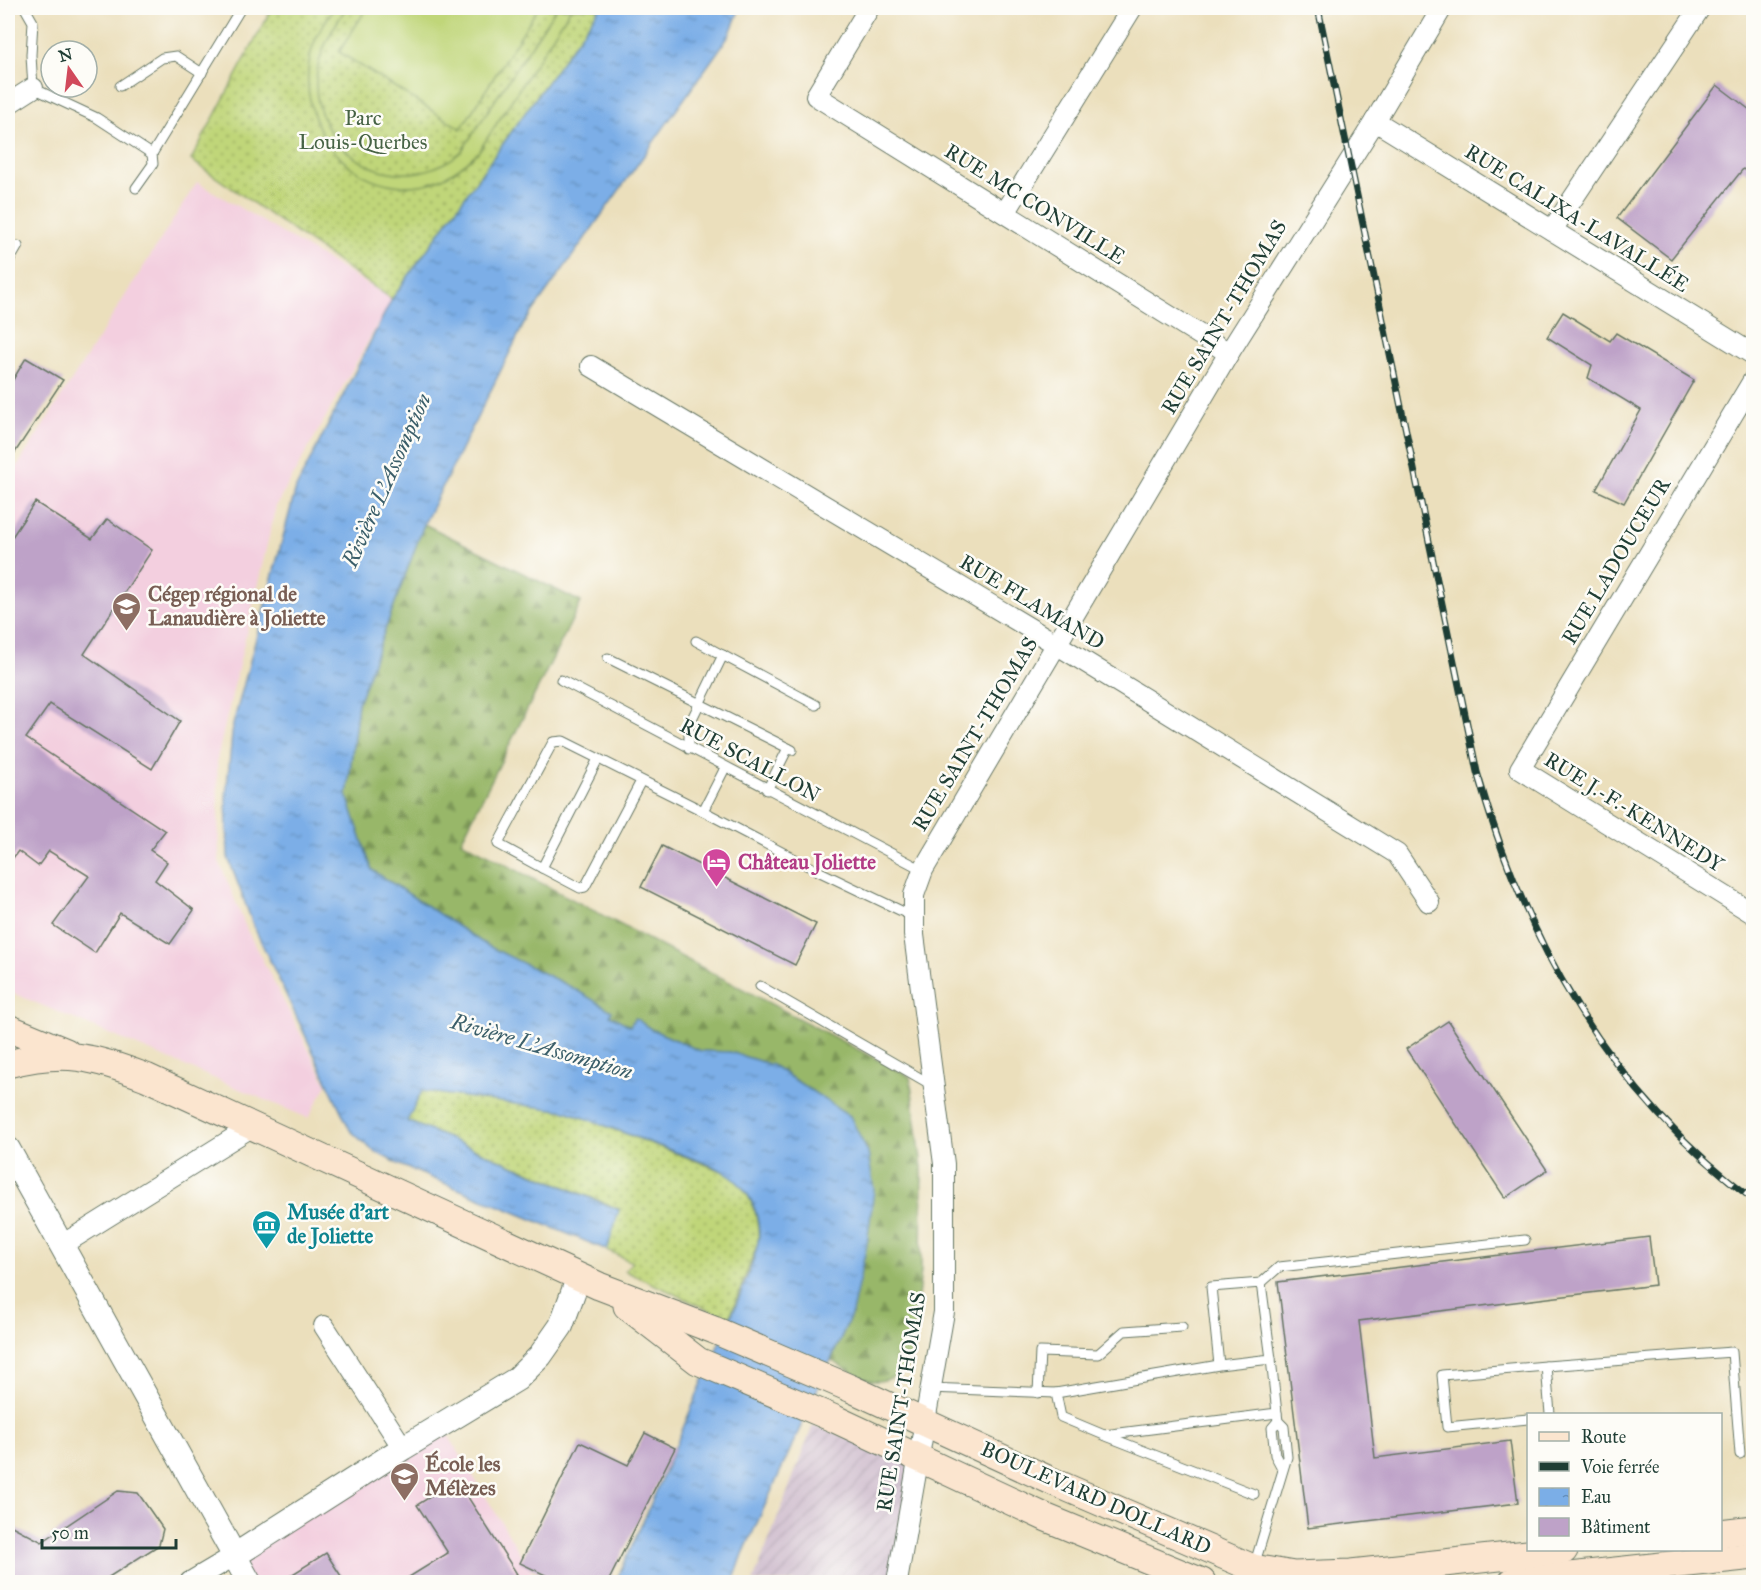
<svg xmlns="http://www.w3.org/2000/svg" width="1761" height="1590" viewBox="0 0 1761 1590" font-family="'IM FELL Great Primer',serif">
<style>
.built{fill:#f3cfdf}
.industrial{fill:url(#industrial-furrows)}
.grass{fill:url(#grass-dots);stroke:#708a56;stroke-width:1.5}
.forest{fill:url(#forest-firs);stroke:#5c7a4e;stroke-width:1.5}
.garden{fill:#c0d679;stroke:#708a56;stroke-width:1.5}
.water{fill:url(#water-ripples);stroke:#4d768e;stroke-width:1.5}
.building{fill:#bea2c8}
.lines{fill:none;stroke-linecap:round;stroke-linejoin:round}
.service-casing{stroke:#667664;stroke-width:11}
.minor-casing{stroke:#667664;stroke-width:22}
.tertiary-casing{stroke:#667664;stroke-width:26}
.secondary-casing{stroke:#667664;stroke-width:29}
.service{stroke:#fff;stroke-width:9}
.minor{stroke:#fff;stroke-width:20}
.tertiary{stroke:#fff;stroke-width:24}
.secondary{stroke:#fbe5cf;stroke-width:27}
.rail-casing{stroke:#1f3d34;stroke-width:7}
.rail{stroke:#fdfcf7;stroke-width:4.5;stroke-dasharray:14;stroke-linecap:butt}
.labels{text-anchor:middle;stroke-width:5;stroke-linejoin:round;paint-order:stroke}
.park-label{font-size:21px;fill:#476345;stroke:#fdfcf7}
.street-label{font-size:21px;fill:#1f3d34;stroke:#fdfcf7}
.education-label{font-size:21px;font-weight:bold;fill:#785e54;stroke:#fdfcf7;text-anchor:start}
.hotel-label{font-size:21px;font-weight:bold;fill:#b23c85;stroke:#fdfcf7;text-anchor:start}
.culture-label{font-size:21px;font-weight:bold;fill:#0d838f;stroke:#fdfcf7;text-anchor:start}
.water-label{font-size:22px;font-style:italic;fill:#3b5f6a;stroke:#fdfcf7}
</style>
<defs>
<pattern id="industrial-furrows" width="10" height="10" patternUnits="userSpaceOnUse" patternTransform="scale(1.5)"><rect width="10" height="10" fill="#cfbdce"/><path d="M-1 1l2-2M0 10L10 0M9 11l2-2" fill="none" stroke="#b1a3b2"/></pattern>
<pattern id="grass-dots" width="8" height="8" patternUnits="userSpaceOnUse" patternTransform="scale(1.5)"><rect width="8" height="8" fill="#c0d679"/><path d="M2 2h.1M6 6h.1" fill="none" stroke="#9baf64" stroke-width="1.8" stroke-linecap="round"/></pattern>
<pattern id="forest-firs" width="22" height="20" patternUnits="userSpaceOnUse" patternTransform="scale(1.5)"><rect width="22" height="20" fill="#98b769"/><path d="M5 1l3.5 6h-7zM16 11l3.5 6h-7z" fill="#7b9657"/></pattern>
<pattern id="water-ripples" width="26" height="14" patternUnits="userSpaceOnUse" patternTransform="scale(1.5)"><rect width="26" height="14" fill="#7baee7"/><path d="M2 4q2-2 4 0t4 0M15 11q2-2 4 0t4 0" fill="none" stroke="#648fbc"/></pattern>
</defs>
<rect width="100%" height="100%" fill="#fdfcf7"/>
<filter id="ink" filterUnits="userSpaceOnUse"><feTurbulence type="fractalNoise" baseFrequency=".0167" numOctaves="2"/><feDisplacementMap in="SourceGraphic" scale="12" xChannelSelector="R" yChannelSelector="G"/><feConvolveMatrix kernelMatrix="1 2 1 2 8 2 1 2 1" color-interpolation-filters="sRGB"/></filter>
<filter id="wash" filterUnits="userSpaceOnUse"><feTurbulence type="fractalNoise" baseFrequency=".008" numOctaves="4" result="noise"/><feDisplacementMap in="SourceGraphic" scale="24" xChannelSelector="R" yChannelSelector="G"/><feGaussianBlur stdDeviation="1.35" result="paint"/><feColorMatrix in="noise" values="0 0 0 0 0 0 0 0 0 0 0 0 0 0 0 0 0 1.4 0 .05"/><feComposite in="paint" operator="in"/></filter>
<g filter="url(#wash)">
<rect width="100%" height="100%" fill="#ebdfbc"/>
<g class="built">
<path d="M197 182 392 299 276 506 217 759 219 861 247 930 327 1085 308 1118 8 991V481Z"/>
<path d="M442 1425 538 1582H249L234 1556Z"/>
</g>
<path class="industrial" d="M813 1425 914 1463 892 1582H753Z"/>
<g class="grass">
<path d="M272 8H600L392 299 191 160Z"/>
<path d="M422 1091 566 1111 730 1174C751 1194 760 1214 758 1243L729 1319 625 1271 632 1262 607 1250 619 1209 407 1121Z"/>
</g>
<path class="forest" d="M424 524 581 602 461 841 910 1077 922 1167 921 1271 910 1366C877 1393 863 1379 831 1360L852 1313 850 1116 772 1065 730 1052 700 1051 651 1029 636 1019 630 1026 609 1015 611 1011 571 987 486 945 372 870 347 796 358 703Z"/>
<g class="garden">
<path d="M334 8H346C328 35 310 67 318 102 333 168 408 196 461 152L556 8H571L479 151C462 167 443 182 420 185 349 195 296 124 310 57 314 38 324 23 334 8Z"/>
<path d="M367 8H538L461 129 339 52Z"/>
</g>
<path class="water" d="M600 8H740L729 36 524 324 424 524 358 703 347 796 372 870 486 945 571 987 612 1011 610 1015 630 1026 635 1018 651 1029 700 1051 730 1052 772 1065 850 1116 868 1153 874 1190 867 1244 852 1313 743 1554 733 1582H615C652 1506 683 1426 717 1348 728 1323 759 1257 759 1233 758 1200 741 1179 713 1166L566 1111 422 1091 407 1121 619 1210 607 1250 400 1165 372 1150 350 1130 254 927 228 857 226 796 233 725 296 488 392 299Z"/>
<g id="blocks">
<g class="building">
<path d="M1717 85 1754 113V177L1743 169 1671 259 1617 218Z"/>
<path d="M1563 312 1610 341 1616 333 1694 380 1624 503 1596 490 1641 410 1588 378 1592 365 1547 337Z"/>
<path d="M26 358 63 380 8 463V388Z"/>
<path d="M35 502 92 539 107 519 152 550 84 654 180 721 152 769 50 704 26 738 165 831 150 850 167 862 155 880 194 910 170 944 120 913 95 953 53 925 89 876 49 851 38 866 18 851 8 865V543Z"/>
<path d="M662 846 816 924 795 965 641 887Z"/>
<path d="M1448 1021 1547 1170 1505 1198 1406 1049Z"/>
<path d="M1649 1237 1655 1285 1359 1321 1375 1458 1510 1441 1518 1503 1308 1528 1278 1282Z"/>
<path d="M645 1433 675 1448 608 1582H560L520 1563 580 1442 628 1465Z"/>
<path d="M457 1480 517 1574 504 1582H401L448 1553 417 1505Z"/>
<path d="M118 1491 138 1493 163 1529 159 1545 101 1582H8V1524L42 1542Z"/>
<path d="M326 1553 345 1582H280Z"/>
</g>
</g>
</g>
<g filter="url(#ink)">
<use href="#blocks" fill-opacity="0" stroke="#667664" stroke-width="1.5"/>
<g class="lines">
<defs>
<g id="service">
<path d="M25 8 33 22 31 55 33 88 97 118 152 154 241 8"/>
<path d="M120 86 162 58 176 56 202 73"/>
<path d="M136 188 153 164 152 154"/>
<path d="M8 263 18 246"/>
<path d="M696 641 816 705"/>
<path d="M608 658 792 750"/>
<path d="M561 680 923 870"/>
<path d="M689 749V725L723 655"/>
<path d="M598 759 542 868 498 844 553 742 563 741 703 811 818 871 914 917"/>
<path d="M767 790 788 748"/>
<path d="M703 811 725 768"/>
<path d="M542 868 580 888 585 887 641 781"/>
<path d="M760 986 932 1085"/>
<path d="M1261 1283 1279 1267 1525 1240"/>
<path d="M1546 1366 1732 1352 1740 1454"/>
<path d="M929 1388 1056 1393 1219 1365 1271 1359 1261 1283 1211 1287 1219 1365"/>
<path d="M1038 1393 1040 1352 1098 1354 1124 1331 1182 1327"/>
<path d="M1056 1393 1061 1417 1104 1435 1277 1413 1271 1359"/>
<path d="M1528 1419 1447 1427 1442 1375 1546 1366 1550 1414"/>
<path d="M1278 1421 1272 1428 1275 1455 1282 1468"/>
<path d="M1106 1436 1254 1494"/>
<path d="M1254 1566 1287 1457 1284 1427 1278 1421 1277 1413"/>
</g>
<g id="minor">
<path d="M869 8 816 96 1229 353"/>
<path d="M8 104 33 88"/>
<path d="M1375 121 1754 355"/>
<path d="M1005 213 1132 8"/>
<path d="M1552 230 1700 8"/>
<path d="M591 366 1056 644 1397 854 1429 902"/>
<path d="M1754 379 1520 769 1754 914"/>
<path d="M62 1245 253 1126"/>
<path d="M324 1326 403 1448"/>
<path d="M190 1582 234 1556"/>
<path d="M897 1582 944 1312V1164L914 935V895L923 870 1229 353 1375 121 1442 8"/>
</g>
<g id="tertiary">
<path d="M8 1149 249 1582"/>
<path d="M234 1556 403 1448 517 1379 540 1356 561 1326 579 1276"/>
</g>
<g id="secondary">
<path d="M8 1028 66 1052"/>
<path d="M8 1064C65 1049 92 1057 146 1077L599 1286 714 1330 852 1389 1056 1483 1253 1568 1294 1575 1351 1573 1564 1550"/>
<path d="M627 1306 698 1361 835 1419 1047 1518 1202 1582"/>
<path d="M1720 1533 1754 1529"/>
<path d="M1512 1582 1754 1556"/>
</g>
</defs>
<use href="#service" class="service-casing"/>
<use href="#minor" class="minor-casing"/>
<use href="#tertiary" class="tertiary-casing"/>
<use href="#secondary" class="secondary-casing"/>
<use href="#service" class="service"/>
<use href="#minor" class="minor"/>
<use href="#tertiary" class="tertiary"/>
<use href="#secondary" class="secondary"/>
<defs>
<path id="rail" d="M1318 8 1477 772C1525 942 1609 1092 1754 1200"/>
</defs>
<use href="#rail" class="rail-casing"/>
<use href="#rail" class="rail"/>
</g>
</g>
<defs>
<symbol id="university-pin" viewBox="-11 -11 22 30"><path d="M0 17L-7.5 6A9.5 9.5 0 1 1 7.5 6Z" fill="#8d6e63" stroke="#fdfcf7"/><path d="M0-5L7-2L0 1L-7-2ZM-4 1L0 2.5L4 1V4Q0 6-4 4Z" fill="#fff"/></symbol>
<symbol id="hotel-pin" viewBox="-11 -11 22 30"><path d="M0 17L-7.5 6A9.5 9.5 0 1 1 7.5 6Z" fill="#d1479c" stroke="#fdfcf7"/><path d="M-6-4.5h1.5V1H6V5H4.5V3h-9V5H-6ZM-4 0a1.8 1.8 0 1 1 3.6 0ZM.5 0V-2.5h3Q6-2.5 6 0Z" fill="#fff"/></symbol>
<symbol id="museum-pin" viewBox="-11 -11 22 30"><path d="M0 17L-7.5 6A9.5 9.5 0 1 1 7.5 6Z" fill="#0f9aa8" stroke="#fdfcf7"/><path d="M0-6L6-3V-2H-6V-3ZM-5-1h2V3h-2ZM-1-1h2V3h-2ZM3-1h2V3H3ZM-6 4H6V6H-6Z" fill="#fff"/></symbol>
<symbol id="school-pin" viewBox="-11 -11 22 30"><path d="M0 17L-7.5 6A9.5 9.5 0 1 1 7.5 6Z" fill="#8d6e63" stroke="#fdfcf7"/><path d="M0-5L7-2L0 1L-7-2ZM-4 1L0 2.5L4 1V4Q0 6-4 4Z" fill="#fff"/></symbol>
</defs>
<g fill-rule="evenodd">
<use href="#university-pin" x="110" y="590" width="33" height="45"/>
<use href="#hotel-pin" x="700" y="846" width="33" height="45"/>
<use href="#museum-pin" x="250" y="1208" width="33" height="45"/>
<use href="#school-pin" x="388" y="1460" width="33" height="45"/>
</g>
<g class="labels">
<g class="park-label">
<text x="363" y="125">Parc<tspan x="363" dy="24">Louis-Querbes</tspan></text>
</g>
<g class="street-label">
<text transform="translate(1035 204) rotate(32)" y="7">RUE MC CONVILLE</text>
<text transform="translate(1577 218) rotate(32)" y="7">RUE CALIXA-LAVALLÉE</text>
<text transform="translate(1224 317) rotate(-59)" y="7">RUE SAINT-THOMAS</text>
<text transform="translate(1616 561) rotate(-59)" y="7">RUE LADOUCEUR</text>
<text transform="translate(1032 602) rotate(31)" y="7">RUE FLAMAND</text>
<text transform="translate(975 734) rotate(-59)" y="7">RUE SAINT-THOMAS</text>
<text transform="translate(750 760) rotate(28)" y="7">RUE SCALLON</text>
<text transform="translate(1634 812) rotate(32)" y="7">RUE J.-F.-KENNEDY</text>
<text transform="translate(901 1402) rotate(-81)" y="7">RUE SAINT-THOMAS</text>
<text transform="translate(1096 1498) rotate(24)" y="7">BOULEVARD DOLLARD</text>
</g>
<g class="education-label">
<text x="148" y="601">Cégep régional de<tspan x="148" dy="24">Lanaudière à Joliette</tspan></text>
<text x="425" y="1471">École les<tspan x="425" dy="24">Mélèzes</tspan></text>
</g>
<g class="hotel-label">
<text x="738" y="869">Château Joliette</text>
</g>
<g class="culture-label">
<text x="287" y="1219">Musée d'art<tspan x="287" dy="24">de Joliette</tspan></text>
</g>
<g class="water-label">
<text transform="translate(386 480) rotate(-66)" y="8">Rivière L'Assomption</text>
<text transform="translate(542 1046) rotate(16)" y="8">Rivière L'Assomption</text>
</g>
</g>
<rect width="1761" height="1590" fill="none" stroke="#fdfcf7" stroke-width="30"/>
<rect x="1527" y="1413" width="195" height="138" fill="#fdfcf7" stroke="#a4b0a9" stroke-width="1.5"/>
<rect x="1539" y="1432" width="30" height="9" fill="#fbe5cf" stroke="#a4b0a9" stroke-width="1.5"/>
<text x="1581" y="1443" font-size="18" fill="#1f3d34">Route</text>
<rect x="1539" y="1462" width="30" height="9" fill="#1f3d34" stroke="#a4b0a9" stroke-width="1.5"/>
<text x="1581" y="1473" font-size="18" fill="#1f3d34">Voie ferrée</text>
<rect x="1539" y="1488" width="30" height="18" fill="url(#water-ripples)" stroke="#a4b0a9" stroke-width="1.5"/>
<text x="1581" y="1503" font-size="18" fill="#1f3d34">Eau</text>
<rect x="1539" y="1518" width="30" height="18" fill="#bea2c8" stroke="#a4b0a9" stroke-width="1.5"/>
<text x="1581" y="1533" font-size="18" fill="#1f3d34">Bâtiment</text>
<g transform="translate(69 69) rotate(346)"><circle r="28" fill="#fdfcf7" stroke="#a4b0a9" stroke-width="1.5"/>
<path d="M0-4.5L10 22L0 15L-10 22Z" fill="#d1495b"/>
<text y="-9" font-size="16" font-weight="bold" text-anchor="middle" fill="#1f3d34">N</text>
</g>
<path d="M42 1539v9h134v-9" fill="none" stroke="#1f3d34" stroke-width="3"/>
<text x="51" y="1539" font-size="18" fill="#1f3d34" stroke="#fdfcf7" stroke-width="4.5" paint-order="stroke">50 m</text>
</svg>
